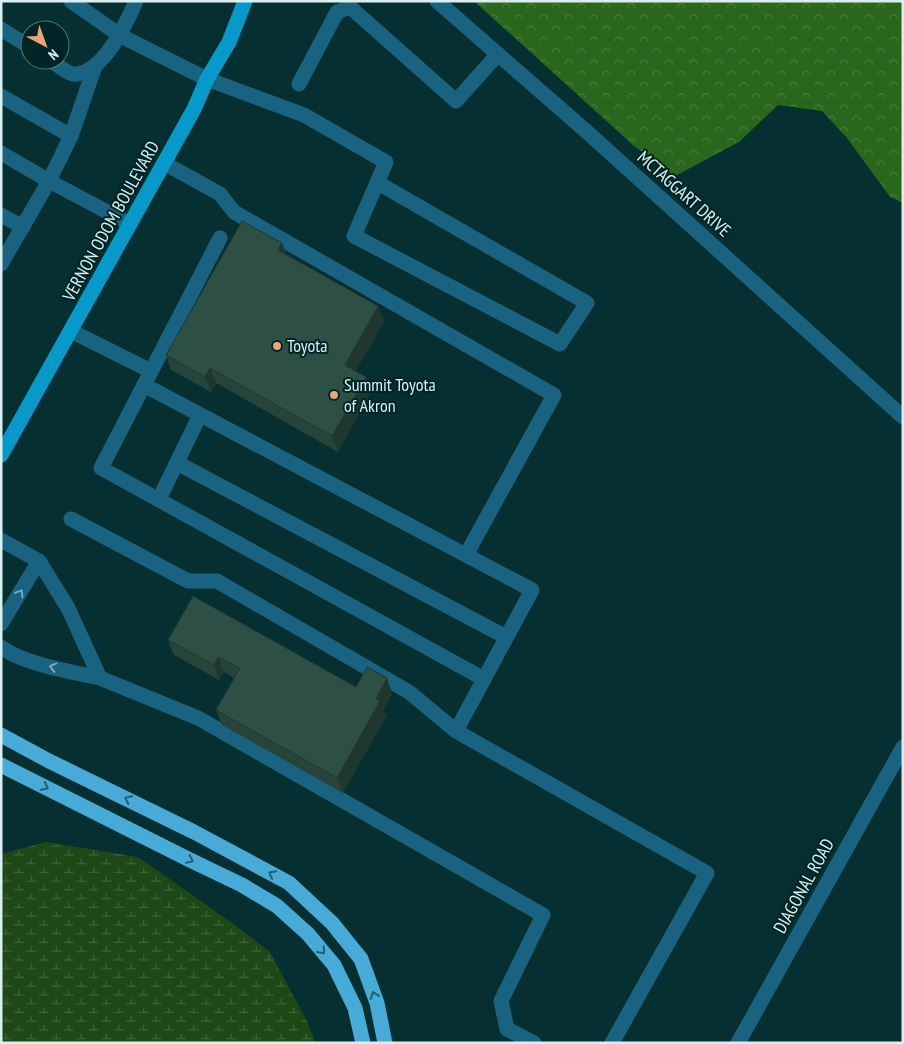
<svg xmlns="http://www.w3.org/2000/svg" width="904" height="1044" viewBox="0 0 904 1044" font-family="'PT Sans Narrow',sans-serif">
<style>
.forest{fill:url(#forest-crowns)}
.wetland{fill:url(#wetland-marsh)}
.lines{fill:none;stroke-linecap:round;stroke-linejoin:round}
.minor{stroke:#1a6380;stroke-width:15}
.major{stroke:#0699c9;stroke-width:15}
.highway{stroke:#48abd7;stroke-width:15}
.wall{fill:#28443a}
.shaded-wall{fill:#203730}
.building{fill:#2e4f44;stroke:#203730}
.oneway{stroke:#7aa9b8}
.oneway2{stroke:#206176}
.poi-dot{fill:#efa376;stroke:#002527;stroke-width:2}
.labels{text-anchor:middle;stroke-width:4;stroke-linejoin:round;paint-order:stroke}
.street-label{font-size:18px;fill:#daeff0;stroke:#002527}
.poi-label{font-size:18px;fill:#daeff0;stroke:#002527;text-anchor:start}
</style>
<defs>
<pattern id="forest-crowns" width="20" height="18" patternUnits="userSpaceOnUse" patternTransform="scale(1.25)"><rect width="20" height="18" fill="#29671c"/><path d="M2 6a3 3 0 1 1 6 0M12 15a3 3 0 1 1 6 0" fill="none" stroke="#477d3d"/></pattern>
<pattern id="wetland-marsh" width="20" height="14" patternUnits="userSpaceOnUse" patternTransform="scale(1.25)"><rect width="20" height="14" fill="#1e4916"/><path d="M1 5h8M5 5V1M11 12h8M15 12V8" fill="none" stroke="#3e6438"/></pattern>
</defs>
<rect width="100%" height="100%" fill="#052f31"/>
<path class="forest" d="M474 1H903V203L890 197 847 138 822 111 778 105 739 142 675 176 634 146Z"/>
<path class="wetland" d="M46 842 138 857 232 923 270 952 306 1019 316 1043H1V854Z"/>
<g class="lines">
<g class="minor">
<path d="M71 1 121 36 207 79 304 115 386 162 354 236 560 344 587 303 378 183"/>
<path d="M437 1 586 131 903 417"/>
<path d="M1 29 30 47"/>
<path d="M50 60C57 64 69 76 77 74 105 70 126 24 136 1"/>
<path d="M299 84 337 12 350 7 456 101 498 54"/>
<path d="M1 96 71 136"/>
<path d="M1 153 49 181 130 224"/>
<path d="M164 163 220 194 234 212 554 395 466 555"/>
<path d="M1 215 23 227"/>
<path d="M220 238 144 385 532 590 456 731"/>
<path d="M1 264 49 181 71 136 95 66"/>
<path d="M71 331 151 371"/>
<path d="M144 385 101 468 484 679"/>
<path d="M177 463 506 637"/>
<path d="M159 499 200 415"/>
<path d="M71 519 188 581H217L409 692 456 731 707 873 612 1043"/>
<path d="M1 540 39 561 68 608 100 678 198 718 543 915 501 1001 507 1029 534 1043"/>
<path d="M1 624 39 561"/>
<path d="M1 647C23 664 72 672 100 678"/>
<path d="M738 1043 903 747"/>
</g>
<path class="major" d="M1 455 194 109 207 79 229 42 245 1"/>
<g class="highway">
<path d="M1 735 49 761 194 832 289 883 332 923 361 959 377 1003 385 1043"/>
<path d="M1 765 190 860 242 885 277 906 308 934 334 965 355 1008 363 1043"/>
</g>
</g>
<g class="wall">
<path d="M282 243 286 254 378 306 384 322 355 371 366 377 371 392 338 452 216 383 211 392 171 370 166 355Z"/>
<path d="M168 640 356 687 387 678 392 694 383 710 386 716 343 793 222 725 216 710 234 678 224 672 219 680 174 655Z"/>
</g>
<g class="shaded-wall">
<path d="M282 243 287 258 278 250Z"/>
<path d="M378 306 384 322 350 381 345 365Z"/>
<path d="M210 368 216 383 211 392 205 377Z"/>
<path d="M366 377 371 392 338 452 332 436Z"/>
<path d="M218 657 224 672 219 680 214 665Z"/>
<path d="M387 678 392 694 383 710 386 716 343 793 337 778 376 699Z"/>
</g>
<g class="building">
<path d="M242 221 282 243 278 250 378 306 345 365 366 377 332 436 210 368 205 377 166 355Z"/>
<path d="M193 596 356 687 367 667 387 678 376 699 380 701 337 778 216 710 240 668 218 657 214 665 168 640Z"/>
</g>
<defs><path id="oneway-chevron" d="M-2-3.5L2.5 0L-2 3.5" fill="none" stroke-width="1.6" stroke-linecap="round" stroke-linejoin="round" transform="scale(1.25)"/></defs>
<g class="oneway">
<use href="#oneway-chevron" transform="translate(20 593) rotate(-59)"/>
<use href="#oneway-chevron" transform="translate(53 667) rotate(-165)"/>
</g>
<g class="oneway2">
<use href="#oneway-chevron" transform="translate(45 787) rotate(27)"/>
<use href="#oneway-chevron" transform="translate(128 799) rotate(-154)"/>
<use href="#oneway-chevron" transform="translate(190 860) rotate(26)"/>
<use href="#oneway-chevron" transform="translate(272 874) rotate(-152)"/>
<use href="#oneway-chevron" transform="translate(322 951) rotate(49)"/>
<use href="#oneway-chevron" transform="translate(374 995) rotate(-110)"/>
</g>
<g class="poi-dot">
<circle cx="277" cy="346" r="5"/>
<circle cx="334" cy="395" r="5"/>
</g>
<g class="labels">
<g class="street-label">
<text transform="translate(684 194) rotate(42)" y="6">MCTAGGART DRIVE</text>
<text transform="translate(111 221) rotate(-61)" y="6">VERNON ODOM BOULEVARD</text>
<text transform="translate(804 886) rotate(-61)" y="6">DIAGONAL ROAD</text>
</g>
<g class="poi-label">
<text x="287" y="352">Toyota</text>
<text x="344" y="391">Summit Toyota<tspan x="344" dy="21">of Akron</tspan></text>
</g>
</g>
<rect width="904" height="1044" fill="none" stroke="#daeff0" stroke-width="5"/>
<g transform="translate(45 45) rotate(139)"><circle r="24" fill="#002527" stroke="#577677"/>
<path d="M0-4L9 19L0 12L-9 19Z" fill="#efa376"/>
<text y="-8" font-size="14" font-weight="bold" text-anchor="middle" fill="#daeff0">N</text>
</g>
</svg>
